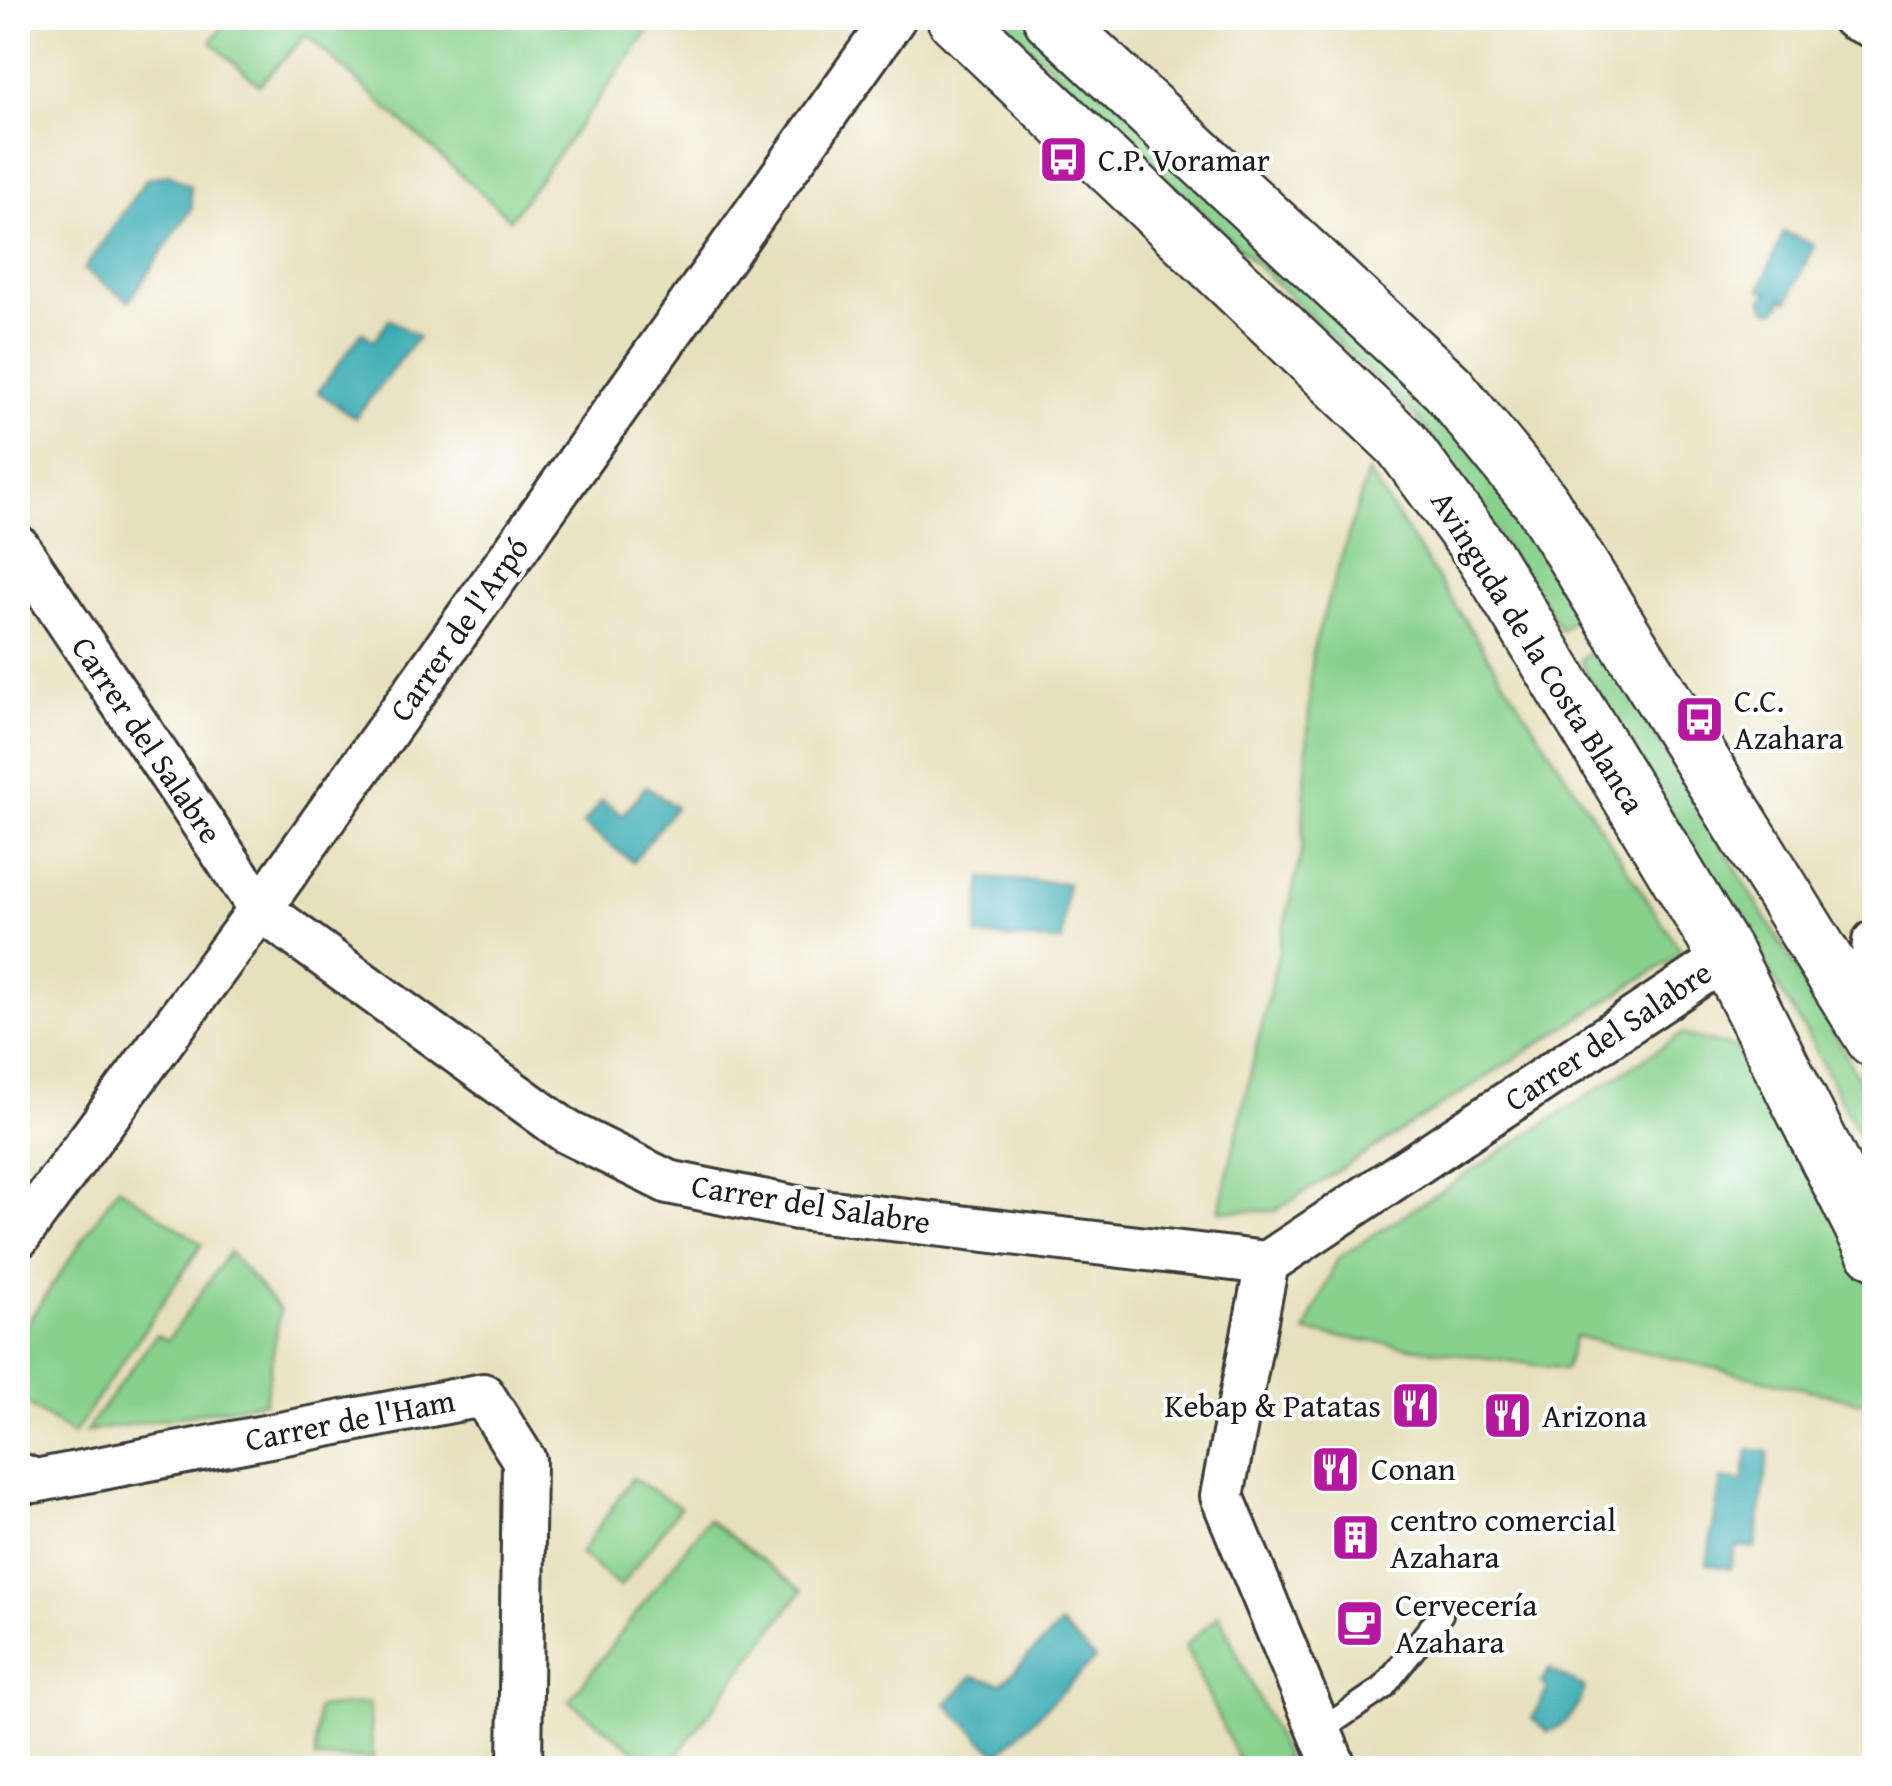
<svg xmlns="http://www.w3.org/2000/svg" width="1892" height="1786" viewBox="0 0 1892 1786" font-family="'Gentium Book Plus',serif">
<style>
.green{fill:#88d18d;stroke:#527654;stroke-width:2.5}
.water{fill:#3aacb3;stroke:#2b6468;stroke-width:2.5}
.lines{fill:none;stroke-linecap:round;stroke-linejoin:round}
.lane-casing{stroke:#3a3934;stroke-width:28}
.street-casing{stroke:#3a3934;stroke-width:48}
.secondary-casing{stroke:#3a3934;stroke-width:60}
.lane{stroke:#fff;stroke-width:22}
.street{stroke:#fff;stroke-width:42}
.secondary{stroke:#fff;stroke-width:55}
.labels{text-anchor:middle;stroke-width:8;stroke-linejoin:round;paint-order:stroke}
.poi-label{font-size:32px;fill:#1c1c1c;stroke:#fff;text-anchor:start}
.street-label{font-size:32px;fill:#1c1c1c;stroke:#fff}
</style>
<rect width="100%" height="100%" fill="#fff"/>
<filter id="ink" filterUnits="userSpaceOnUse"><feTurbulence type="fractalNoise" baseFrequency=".01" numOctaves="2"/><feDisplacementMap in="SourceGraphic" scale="20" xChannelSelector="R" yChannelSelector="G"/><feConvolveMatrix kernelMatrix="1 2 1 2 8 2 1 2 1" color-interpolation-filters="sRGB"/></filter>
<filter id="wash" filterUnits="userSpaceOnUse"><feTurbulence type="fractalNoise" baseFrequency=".0048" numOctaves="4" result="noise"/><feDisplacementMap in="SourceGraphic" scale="40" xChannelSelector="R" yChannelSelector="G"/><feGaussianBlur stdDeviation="2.25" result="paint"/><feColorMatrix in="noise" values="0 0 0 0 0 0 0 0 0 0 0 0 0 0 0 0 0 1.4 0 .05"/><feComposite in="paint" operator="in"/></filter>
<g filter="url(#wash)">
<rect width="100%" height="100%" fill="#e7e0bd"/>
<g class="green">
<path d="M229 18H641L652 27 510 219 306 35 259 85 211 42Z"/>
<path d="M999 18H1032L1441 409 1584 611 1561 630 1421 422Z"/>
<path d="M1368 472 1682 953 1275 1211H1219L1302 850 1312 652Z"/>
<path d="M1601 645 1828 1021 1874 1109V1164L1807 1034 1585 672 1581 659Z"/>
<path d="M1682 1034 1736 1048 1814 1157 1874 1297V1405L1575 1336 1565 1369 1305 1332 1338 1258Z"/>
<path d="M118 1187 202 1244 73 1435 18 1398V1337Z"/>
<path d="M229 1252 280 1310 265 1402 85 1432 156 1335 168 1340Z"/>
<path d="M632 1478 680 1507 620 1587 580 1554Z"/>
<path d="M708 1519 802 1591 667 1768H658L569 1701Z"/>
<path d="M1219 1615 1291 1768H1242L1185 1646Z"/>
<path d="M369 1703 373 1758 315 1759 317 1708Z"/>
</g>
<g class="water">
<path d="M169 174 190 186 192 208 129 301 84 270 146 179Z"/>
<path d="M1784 232 1814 245 1788 301 1781 298V304L1776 310H1768L1764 305 1763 298 1768 292 1760 289Z"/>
<path d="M389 319 418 337 355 418 318 392 362 332 374 341Z"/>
<path d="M646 786 675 807 633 862 583 825 602 800 623 815Z"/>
<path d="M982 878 1067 883 1062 942 977 936Z"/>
<path d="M1748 1449 1769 1452 1755 1548 1736 1547 1730 1569 1707 1564 1721 1479 1743 1482Z"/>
<path d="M1060 1625 1095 1659 998 1755 946 1704 973 1676 1002 1683Z"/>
<path d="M1549 1669 1585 1688C1577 1710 1570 1723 1548 1732L1532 1718 1548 1688 1541 1684Z"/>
</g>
</g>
<g filter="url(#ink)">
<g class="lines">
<defs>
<path id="lane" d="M1320 1731 1383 1688 1441 1614"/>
<g id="street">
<path d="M1853 18 1874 27"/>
<path d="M18 547 260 909 567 1132 668 1182 797 1208 1267 1263 1727 957"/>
<path d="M1868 1026 1874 942"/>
<path d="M18 1237 260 909 894 18"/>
<path d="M1267 1263 1222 1496 1335 1768"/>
<path d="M18 1474 35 1481 483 1395 524 1460 520 1768"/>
</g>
<g id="secondary">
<path d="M955 18 1401 443 1484 555 1727 957 1874 1250"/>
<path d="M1051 18 1448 388 1541 502 1874 1039"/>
</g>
</defs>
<use href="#lane" class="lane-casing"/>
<use href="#street" class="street-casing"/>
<use href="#secondary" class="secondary-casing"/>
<use href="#lane" class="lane"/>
<use href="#street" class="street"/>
<use href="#secondary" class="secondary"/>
</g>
</g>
<defs>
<symbol id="bus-square" viewBox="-11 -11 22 22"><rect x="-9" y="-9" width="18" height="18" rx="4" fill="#b5179e" stroke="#fff"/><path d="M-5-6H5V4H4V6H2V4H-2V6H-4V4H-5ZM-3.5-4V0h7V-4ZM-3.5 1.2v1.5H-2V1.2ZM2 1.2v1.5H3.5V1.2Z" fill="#fff"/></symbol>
<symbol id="restaurant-square" viewBox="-11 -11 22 22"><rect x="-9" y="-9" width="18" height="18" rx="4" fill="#b5179e" stroke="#fff"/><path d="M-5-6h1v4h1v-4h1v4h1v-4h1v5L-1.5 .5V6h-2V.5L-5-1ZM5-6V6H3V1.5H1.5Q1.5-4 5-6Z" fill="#fff"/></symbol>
<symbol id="building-square" viewBox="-11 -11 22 22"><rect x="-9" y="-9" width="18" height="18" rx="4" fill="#b5179e" stroke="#fff"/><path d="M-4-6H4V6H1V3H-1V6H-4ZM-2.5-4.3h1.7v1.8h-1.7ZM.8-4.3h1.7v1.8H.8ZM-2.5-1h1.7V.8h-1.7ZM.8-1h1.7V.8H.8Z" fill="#fff"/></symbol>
<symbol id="cafe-square" viewBox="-11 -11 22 22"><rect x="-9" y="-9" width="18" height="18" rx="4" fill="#b5179e" stroke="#fff"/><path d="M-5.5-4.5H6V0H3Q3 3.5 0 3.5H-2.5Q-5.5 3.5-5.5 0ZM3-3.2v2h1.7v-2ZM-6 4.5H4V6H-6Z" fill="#fff"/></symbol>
</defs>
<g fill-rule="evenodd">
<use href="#bus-square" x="1036" y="132" width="55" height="55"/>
<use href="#bus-square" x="1672" y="692" width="55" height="55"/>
<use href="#restaurant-square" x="1388" y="1378" width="55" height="55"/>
<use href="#restaurant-square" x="1480" y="1388" width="55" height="55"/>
<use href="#restaurant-square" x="1308" y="1442" width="55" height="55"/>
<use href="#building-square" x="1328" y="1510" width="55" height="55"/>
<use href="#cafe-square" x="1332" y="1596" width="55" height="55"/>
</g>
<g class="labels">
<g class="poi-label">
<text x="1098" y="171">C.P. Voramar</text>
<text x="1734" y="712">C.C.<tspan x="1734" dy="37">Azahara</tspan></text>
<text x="1381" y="1417" text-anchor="end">Kebap &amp; Patatas</text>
<text x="1542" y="1427">Arizona</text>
<text x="1371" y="1480">Conan</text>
<text x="1390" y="1531">centro comercial<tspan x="1390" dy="37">Azahara</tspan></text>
<text x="1395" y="1616">Cervecería<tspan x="1395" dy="37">Azahara</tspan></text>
</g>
<g class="street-label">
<text transform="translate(459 629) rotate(-55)" y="11">Carrer de l'Arpó</text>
<text transform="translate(1538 652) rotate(58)" y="11">Avinguda de la Costa Blanca</text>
<text transform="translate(147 740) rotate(56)" y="11">Carrer del Salabre</text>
<text transform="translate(1608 1036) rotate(-34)" y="11">Carrer del Salabre</text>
<text transform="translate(811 1204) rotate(9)" y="11">Carrer del Salabre</text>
<text transform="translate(350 1420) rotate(-11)" y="11">Carrer de l'Ham</text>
</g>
</g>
<rect width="1892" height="1786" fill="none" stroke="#fff" stroke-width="60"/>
</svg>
